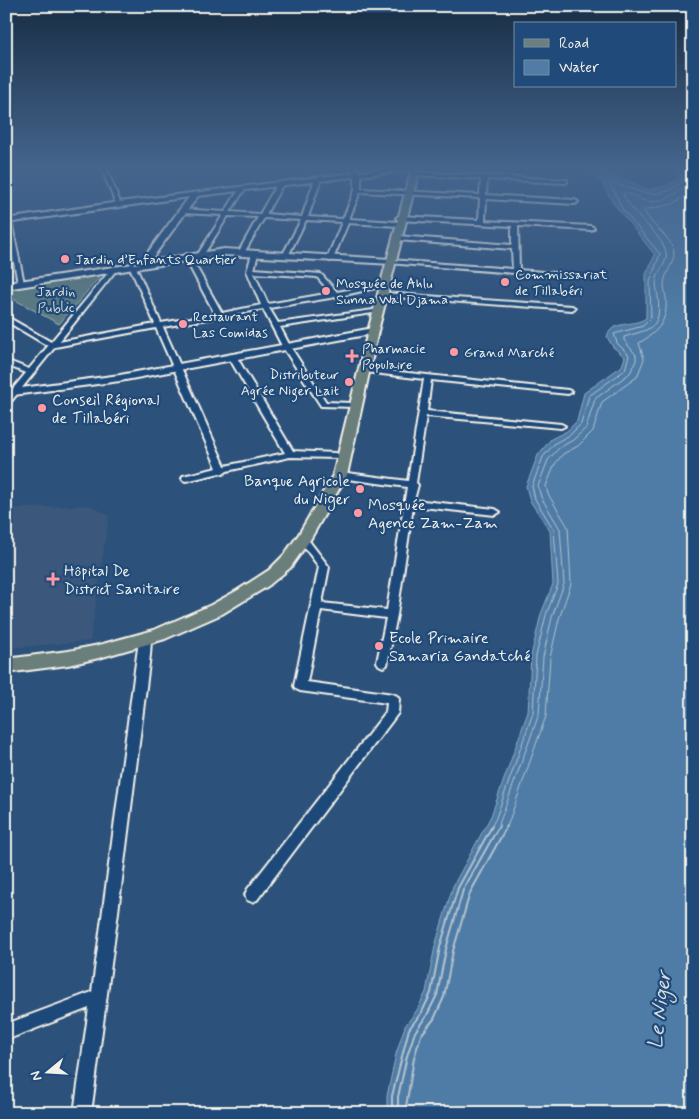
<svg xmlns="http://www.w3.org/2000/svg" width="699" height="1119" viewBox="0 0 699 1119" font-family="Mynerve,sans-serif">
<style>
.built{fill:#3b597c}
.green{fill:#5c7c81;stroke:#a8b6b4}
.water{fill:#507ca6;stroke:#92abc0}
.lines{fill:none;stroke-linecap:round;stroke-linejoin:round}
.shore-far1{stroke:#b2c2ce;stroke-width:1}
.shore{stroke:#b2c2ce;stroke-width:2}
.street-casing{stroke:#f4f1e8;stroke-width:4}
.secondary-casing{stroke:#f4f1e8;stroke-width:4}
.primary-casing{stroke:#f4f1e8;stroke-width:4}
.street{fill:#1f4a7a;fill-rule:evenodd}
.secondary{fill:#1f4a7a;fill-rule:evenodd}
.primary{fill:#6b7f7c;fill-rule:evenodd}
.poi-dot{fill:#ff9aa2;stroke:#1f4a7a;stroke-width:2}
.labels{text-anchor:middle;stroke-width:4.5;stroke-linejoin:round;paint-order:stroke}
.far-poi-label{font-size:14px;fill:#f4f1e8;stroke:#1f4a7a;text-anchor:start}
.far-park-label{font-size:14px;fill:#dddfd9;stroke:#1f4a7a}
.poi-label{font-size:16px;fill:#f4f1e8;stroke:#1f4a7a;text-anchor:start}
.near-water-label{font-size:21px;font-style:italic;fill:#dbdfde;stroke:#1f4a7a}
</style>
<rect width="100%" height="100%" fill="#2c517b"/>
<filter id="ink" filterUnits="userSpaceOnUse"><feTurbulence type="fractalNoise" baseFrequency=".02" numOctaves="2"/><feDisplacementMap in="SourceGraphic" scale="10" xChannelSelector="R" yChannelSelector="G"/><feConvolveMatrix kernelMatrix="1 2 1 2 8 2 1 2 1" color-interpolation-filters="sRGB"/></filter>
<g filter="url(#ink)">
<path class="built" d="M90 505 109 516 90 641 6 648V509Z"/>
<path class="green" d="M104 272 59 324 6 295V289Z"/>
<path class="water" d="M589 167H605L606 172 650 190 666 186 678 179 679 174 693 170V1113H387V1096L396 1054 405 1026 417 1010 426 992 435 946 453 886 491 816 528 712 531 656 541 614 553 584 550 531 530 501 526 486 538 455 551 439 567 431 577 421 584 393 622 366 625 357 613 347 607 337C611 320 634 327 646 318V274L655 255 614 204 602 183Z"/>
<g class="lines">
<g class="shore-far1">
<path d="M491 827 496 818 533 713 536 656 546 615 558 584 554 530 535 499 532 486 543 457 555 443 570 435 581 424 589 396 625 370 629 355 617 343 614 334 643 326 651 318 650 282 660 254 623 210 610 183 613 182C634 190 652 200 674 188 681 183 684 178 693 175"/>
<path d="M498 827 539 714 543 657 552 617 564 584 560 529 541 497 538 486 548 460 559 448 573 440 586 428 595 399 630 373 636 361V355L624 340V337C649 329 662 330 658 297 657 291 655 284 657 278 660 268 670 260 665 249 656 228 632 216 623 194 630 192 635 197 642 200 660 207 679 191 693 182"/>
<path d="M507 827 546 716 550 658 559 619 571 584 568 527 548 494 546 486 555 464 563 454 578 446 593 431 602 402 637 377 644 359 639 343C658 332 668 321 666 298 665 291 663 285 665 279 668 267 678 259 672 246 665 232 650 225 644 210L673 204 693 191"/>
</g>
<g class="shore">
<path d="M392 1113V1096L409 1029 422 1012 431 993 440 947 458 888 492 826"/>
<path d="M398 1113V1097L407 1056 415 1032 427 1015 437 995 446 949 463 890 499 826"/>
<path d="M405 1113 414 1058 421 1035 434 1019 444 997 453 951 470 893 507 826"/>
</g>
<defs>
<g id="street">
<path d="M101 167H106L121 205 116 204Z"/>
<path d="M350 167H355L361 173V189L480 195 481 179 412 175 414 172 567 180V182L565 183 487 179 486 195 575 200 578 202 575 204 486 199 485 221 591 226 594 228 591 230 518 226 519 270 567 274 568 275 565 277 388 263 387 262 390 260 513 269 512 249 397 240 394 238 397 236 512 245V226L399 220 396 218 399 216 479 220 480 198 360 192 349 219 398 222 401 224 398 226 348 223 333 259 330 261 327 259 342 222 306 220 288 256 285 258 282 256 301 220 264 218 244 253 241 255 238 253 258 217 228 216 204 254 201 256 198 254 223 215 181 213 178 211 181 209 225 212 240 188 242 187 245 189 230 212 260 214 277 184 280 182 283 184 266 214 302 217 315 179 318 177 321 179 308 217 343 219 355 190V173Z"/>
<path d="M6 220 11 221 24 283 21 285 18 283Z"/>
<path d="M255 252 258 254 254 269 321 274 337 292 381 284 384 286 336 297 269 308 278 323 381 309V311L379 312 280 327 290 346 326 402 352 403H355V407L321 406 282 346 263 309 163 327 225 466 285 453 228 356 232 354 236 356 293 451 335 453 338 454 339 456 338 458 290 457 227 471 223 474 220 473 186 481 183 480 182 478 183 476 217 468 156 328 55 347 9 404H6V397L26 373 6 365V360L29 369 48 346 6 321V316L51 342 113 267 115 266 118 268 117 269 59 342 155 324 129 265 132 263 135 265 161 323 215 314 184 256 187 254 190 256 222 313 261 305 247 271 252 254ZM254 273 317 277 331 293 268 304Z"/>
<path d="M383 293 572 306 575 308 572 310 381 296 380 295Z"/>
<path d="M362 368 568 390 572 392 568 394 431 380 427 411 561 424 565 426 561 428 426 416 416 483 418 485 414 500 495 509 500 512 495 515 413 506 397 615 387 665 383 667 379 665 377 662 386 618 321 610 307 682 393 694 397 696 399 699 398 713 257 900 252 902 247 900 245 895 247 890 386 712 387 703 300 691 296 689 294 686 319 567 300 541 298 539 300 537H306L329 567 322 603 387 610 407 487 340 478 336 475 340 472 408 481 424 379 365 372H362Z"/>
<path d="M145 636 149 637 151 640 150 655 118 912 91 1113H74L89 1008 6 1040V1024L92 992 139 640 141 637Z"/>
</g>
<g id="secondary">
<path d="M401 167H419L416 169 198 196 150 261 224 249 390 259 394 262 393 264 224 255 6 289V283L140 263 189 197 6 223V219L119 202Z"/>
<path d="M373 328 376 329V333L120 381 6 396V390L120 375Z"/>
</g>
<path id="primary" d="M412 167H420L378 331 347 475 310 540 290 568 268 586 222 614 165 639 99 658 68 665 6 673V659L68 651 99 645 154 630 211 605 238 590 269 570 284 555 299 534 333 475 368 331Z"/>
</defs>
<use href="#street" class="street-casing"/>
<use href="#secondary" class="secondary-casing"/>
<use href="#primary" class="primary-casing"/>
<use href="#street" class="street"/>
<use href="#secondary" class="secondary"/>
<use href="#primary" class="primary"/>
</g>
</g>
<linearGradient id="sky" x2="0" y2="1"><stop stop-color="#182d44"/><stop offset="0.52" stop-color="#45658d"/><stop offset="1" stop-color="#45658d" stop-opacity="0"/></linearGradient>
<rect width="699" height="323" fill="url(#sky)"/>
<g class="poi-dot">
<circle cx="65" cy="259" r="5"/>
<circle cx="505" cy="282" r="5"/>
<circle cx="326" cy="291" r="5"/>
<circle cx="183" cy="324" r="5"/>
<circle cx="454" cy="352" r="5"/>
<path d="M349.5 348.5h5v5h5v5h-5v5h-5v-5h-5v-5h5z"/>
<circle cx="349" cy="382" r="5"/>
<circle cx="42" cy="408" r="5"/>
<circle cx="360" cy="489" r="5"/>
<circle cx="358" cy="513" r="5"/>
<path d="M50.5 571.5h5v5h5v5h-5v5h-5v-5h-5v-5h5z"/>
<circle cx="379" cy="646" r="5"/>
</g>
<g class="labels">
<g class="far-poi-label">
<text x="75" y="264">Jardin d’Enfants Quartier</text>
<text x="515" y="279">Commissariat<tspan x="515" dy="16">de Tillabéri</tspan></text>
<text x="336" y="288">Mosquée de Ahlu<tspan x="336" dy="16">Sunna Wal Djama</tspan></text>
<text x="193" y="321">Restaurant<tspan x="193" dy="16">Las Comidas</tspan></text>
<text x="362" y="353">Pharmacie<tspan x="362" dy="16">Populaire</tspan></text>
<text x="464" y="357">Grand Marché</text>
<text x="339" y="379" text-anchor="end">Distributeur<tspan x="339" dy="16">Agrée Niger Lait</tspan></text>
</g>
<g class="far-park-label">
<text x="56" y="296">Jardin<tspan x="56" dy="16">Public</tspan></text>
</g>
<g class="poi-label">
<text x="52" y="405">Conseil Régional<tspan x="52" dy="18">de Tillabéri</tspan></text>
<text x="350" y="486" text-anchor="end">Banque Agricole<tspan x="350" dy="18">du Niger</tspan></text>
<text x="368" y="510">Mosquée<tspan x="368" dy="18">Agence Zam-Zam</tspan></text>
<text x="64" y="576">Hôpital De<tspan x="64" dy="18">District Sanitaire</tspan></text>
<text x="389" y="643">Ecole Primaire<tspan x="389" dy="18">Samaria Gandatché</tspan></text>
</g>
<g class="near-water-label">
<text transform="translate(659 1010) rotate(-83)" y="7">Le Niger</text>
</g>
</g>
<rect width="699" height="1119" fill="none" stroke="#1f4a7a" stroke-width="25"/>
<rect x="12" y="12" width="674" height="1094" fill="none" stroke="#f4f1e8" stroke-width="2" filter="url(#ink)"/>
<rect x="514" y="22" width="162" height="65" fill="#1f4a7a" stroke="#748da6"/>
<rect x="524" y="39" width="25" height="8" fill="#6b7f7c" stroke="#748da6"/>
<text x="559" y="48" font-size="15" fill="#f4f1e8">Road</text>
<rect x="524" y="60" width="25" height="15" fill="#507ca6" stroke="#748da6"/>
<text x="559" y="72" font-size="15" fill="#f4f1e8">Water</text>
<g transform="translate(48 1072) rotate(252)" stroke="#1f4a7a" stroke-width="4" paint-order="stroke">
<path d="M0-4L9 19L0 12L-9 19Z" fill="#f4f1e8"/>
<text y="-8" font-size="14" font-weight="bold" text-anchor="middle" fill="#f4f1e8">N</text>
</g>
</svg>
